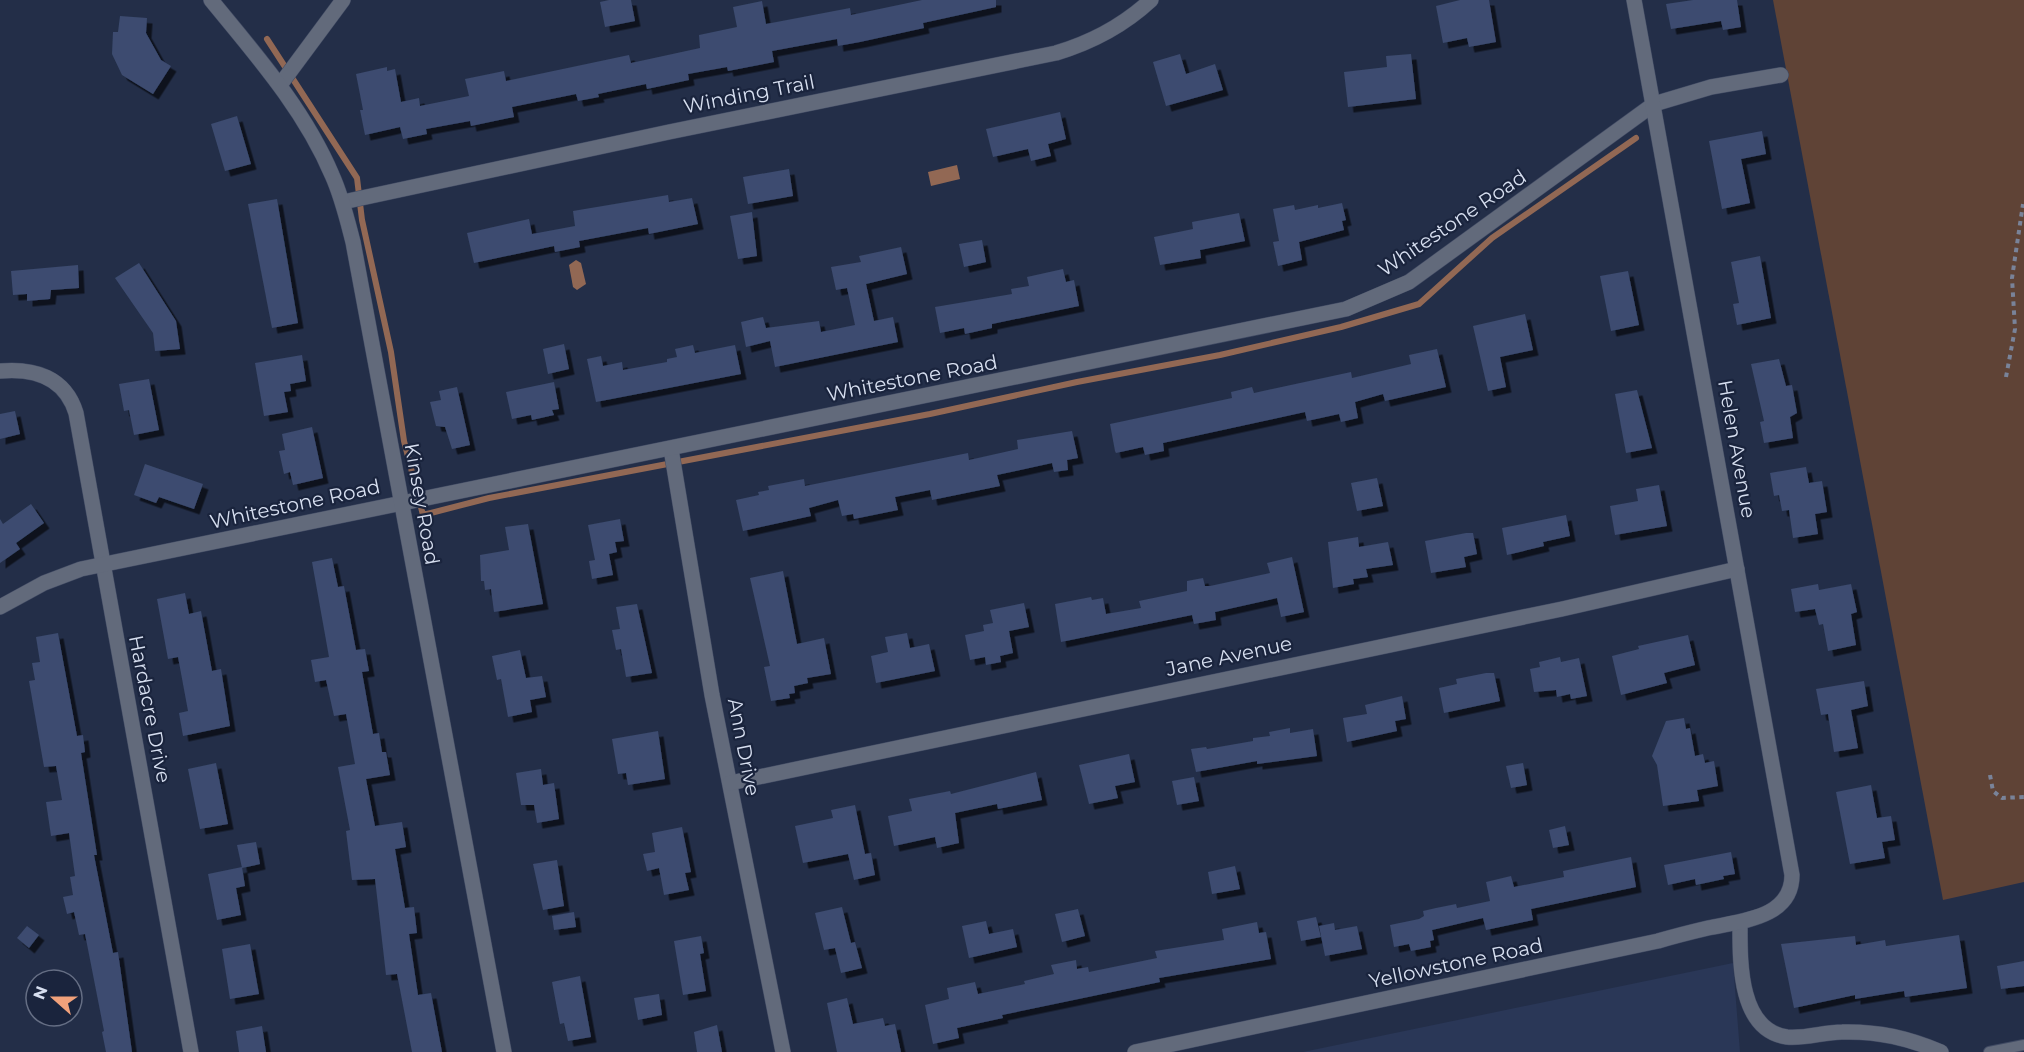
<svg xmlns="http://www.w3.org/2000/svg" width="2024" height="1052" viewBox="0 0 2024 1052" font-family="Montserrat,sans-serif">
<style>
.built{fill:#2a3757}
.green{fill:#5f4336}
.water{fill:#926854}
.lines{fill:none;stroke-linecap:round;stroke-linejoin:round}
.stream{stroke:#926854;stroke-width:6}
.building{fill:#3c4b6f;filter:url(#shadow)}
.service-casing{stroke:#404a63;stroke-width:12}
.minor-casing{stroke:#404a63;stroke-width:16}
.tertiary-casing{stroke:#404a63;stroke-width:16}
.path{stroke:#798399;stroke-width:4;stroke-dasharray:4.5 4.5;stroke-linecap:butt}
.service{stroke:#626a7b;stroke-width:10}
.minor{stroke:#626a7b;stroke-width:15}
.tertiary{stroke:#626a7b;stroke-width:15}
.labels{text-anchor:middle;stroke-width:4.5;stroke-linejoin:round;paint-order:stroke}
.street-label{font-size:20px;fill:#d6deef;stroke:#1a243d}
</style>
<defs>
<filter id="shadow"><feDropShadow dx="5.5" dy="5.5" stdDeviation="0" flood-color="#0009"/></filter>
</defs>
<rect width="100%" height="100%" fill="#232e48"/>
<path class="built" d="M1733 963 1740 1052H1303Z"/>
<path class="green" d="M1773 0H2024V882L1943 900Z"/>
<g class="water">
<path d="M957 165 960 179 931 186 928 172Z"/>
<path d="M576 260 581 263 586 284 577 290 573 287 569 265Z"/>
</g>
<g class="lines">
<path class="stream" d="M267 39 357 178 362 220 391 352 404 441 423 515 489 498 930 414 1077 382 1220 355 1341 327 1419 304 1492 238 1636 138"/>
</g>
<g class="building">
<path d="M609 0H631L635 21 605 27 600 2Z"/>
<path d="M922 0H996V7L923 23 924 28 860 42 838 46 837 39 772 51 774 62 728 71 727 67 688 74 689 80 647 89 646 84 598 94 599 97 578 101 576 94 512 107 514 117 471 126 470 121 426 129 427 134 403 139 400 127 365 135 360 110H363L356 74 387 67V71L395 69 401 102 419 98 420 106 469 96 465 79 504 71 506 81 629 55 631 63 700 48 699 35 737 27 733 7 762 1 766 24 850 8 851 15Z"/>
<path d="M1460 0H1489L1496 42 1469 47 1467 38 1443 43 1436 6Z"/>
<path d="M1693 0H1737L1741 27 1723 30 1721 21 1671 29 1666 4Z"/>
<path d="M120 16 147 18 146 33 161 60 171 66 153 94 122 75 112 54 113 32H118Z"/>
<path d="M1180 54 1186 74 1215 64 1223 90 1166 106 1153 62Z"/>
<path d="M1411 54 1416 99 1348 107 1344 72 1387 67 1386 56Z"/>
<path d="M1060 112 1066 139 1048 144 1051 156 1031 161 1028 149 993 157 986 129Z"/>
<path d="M237 116 251 164 225 171 211 124Z"/>
<path d="M1762 131 1766 154 1741 159 1750 203 1722 209 1709 141Z"/>
<path d="M789 169 793 196 748 204 743 177Z"/>
<path d="M668 195 669 202 692 198 698 224 649 234 648 228 579 241 580 247 555 252 554 246 474 263 467 233 529 219 532 234 575 226 573 211Z"/>
<path d="M277 199 298 323 272 328 248 204Z"/>
<path d="M1342 203 1346 220 1342 221 1344 230 1299 242 1302 260 1278 266 1273 242 1279 241 1273 209 1294 205 1295 210 1318 205V208Z"/>
<path d="M752 212 757 256 738 259 730 216Z"/>
<path d="M1239 213 1245 241 1200 250 1201 258 1160 265 1154 237 1193 229 1192 222Z"/>
<path d="M982 240 986 262 964 267 959 244Z"/>
<path d="M901 247 907 274 866 284 874 321 893 317 898 342 775 367 770 341 746 347 741 322 758 318 763 317 766 328 819 321 821 332 855 325 847 288 836 290 831 267 861 262 859 256Z"/>
<path d="M1760 256 1771 318 1737 325 1733 304 1739 303 1731 262Z"/>
<path d="M139 263 176 321 180 349 155 351 153 333 115 278Z"/>
<path d="M78 265 79 288 51 290 50 299 27 301V294L13 295 11 271Z"/>
<path d="M1063 269 1066 282 1074 280 1079 306 992 324V328L965 334 964 328 940 333 935 307 1012 294 1011 289 1029 286 1027 277Z"/>
<path d="M1628 271 1639 325 1611 331 1600 276Z"/>
<path d="M1525 314 1533 350 1500 357 1506 387 1488 391 1473 326Z"/>
<path d="M564 344 569 369 548 374 543 349Z"/>
<path d="M693 345 695 353 735 345 741 374 596 402 587 359 601 356 603 366 622 362 623 370 667 362V359L677 357 675 349Z"/>
<path d="M1437 349 1446 387 1385 401 1383 394 1355 402 1358 418 1341 422 1339 414 1307 421 1305 412 1163 443 1164 451 1145 455 1143 447 1116 453 1115 451 1110 424 1232 398 1231 392 1252 387 1254 393 1351 372 1352 378 1411 364 1409 355Z"/>
<path d="M302 355 306 381 290 384 291 391 284 392 288 412 264 416 255 363Z"/>
<path d="M1779 359 1786 386 1792 385 1797 413 1790 417 1793 438 1764 443 1760 422 1764 421 1751 364Z"/>
<path d="M149 379 159 430 134 435 129 410 124 411 119 384Z"/>
<path d="M554 382 559 409 552 410 554 415 532 420 531 415 512 419 506 392Z"/>
<path d="M457 387 470 445 452 449 445 427 436 426 430 402 441 400 439 391Z"/>
<path d="M1637 390 1652 448 1626 453 1615 394Z"/>
<path d="M15 411 20 434 0 439V414Z"/>
<path d="M312 427 323 478 293 485 290 472 284 474 279 451 285 450 282 434Z"/>
<path d="M1072 431 1078 458 1067 460 1068 470 1054 472 1052 463 997 475 1000 486 932 500 930 490 895 497 898 510 854 519 853 514 842 516 838 500 809 508 811 516 743 531 736 500 759 495 758 492 769 490 768 486 804 479 805 486 968 453 969 460 1018 449 1017 440Z"/>
<path d="M145 464 203 484 194 509 159 497 156 503 134 495Z"/>
<path d="M1806 467 1809 483 1822 481 1827 512 1815 514 1818 534 1793 538 1789 510 1782 511 1779 495 1774 496 1770 473Z"/>
<path d="M1377 478 1383 506 1357 511 1351 483Z"/>
<path d="M1659 485 1667 526 1615 535 1610 506 1638 501 1636 489Z"/>
<path d="M31 504 44 523 16 543 20 549 0 563V519L3 524Z"/>
<path d="M1566 515 1570 536 1543 542 1544 546 1507 555 1502 528Z"/>
<path d="M620 519 624 541 615 542 617 552 609 554 613 575 592 579 589 561 595 560 588 525Z"/>
<path d="M528 524 543 604 494 612 491 589 485 590 484 581H481L480 555 509 550 505 527Z"/>
<path d="M1466 533H1473L1477 554 1464 557 1466 567 1431 573 1425 541Z"/>
<path d="M1358 537 1359 547 1388 542 1393 565 1366 569 1368 577 1353 579 1354 584 1333 588 1328 542Z"/>
<path d="M1292 557 1304 612 1281 617 1277 598 1215 612 1216 620 1194 624 1192 615 1061 642 1055 604 1091 597 1092 600 1103 598 1106 614 1141 608 1139 601 1187 591V581L1203 578 1205 586H1210L1270 573 1267 563Z"/>
<path d="M332 558 338 587 344 586 356 650 365 649 369 671 362 672 373 734 379 733 382 752H386L390 775 366 779 375 826 402 822 406 847 395 849 405 908 414 907 417 933 409 934 418 995 431 993 442 1052H412L397 974 386 975 375 879 352 880 346 831 350 830 338 767 355 764 346 714 334 716 326 680 315 682 311 660 329 657 312 562Z"/>
<path d="M783 571 797 644 824 638 831 674 807 678 808 683 794 686 795 693 789 694 790 698 771 701 764 667 770 666 750 578Z"/>
<path d="M1818 584 1819 590 1851 584 1857 612 1851 614 1856 645 1828 651 1823 624 1819 625 1815 609 1795 612 1791 589Z"/>
<path d="M185 593 189 614 201 611 212 671 221 669 230 726 183 736 179 713 188 711 178 657 168 659 157 599Z"/>
<path d="M1024 603 1029 627 1009 631 1013 653 1000 656 1001 662 986 665 985 657 970 660 965 635 984 631 983 625 993 623 990 610Z"/>
<path d="M637 604 652 673 626 677 621 649 616 650 612 630 620 629 616 607Z"/>
<path d="M58 633 77 736 83 735 85 752 81 753 97 855H94L113 953 118 952 132 1052H106L102 1032 104 1031 85 934 79 935 74 912 67 914 63 897 73 895 70 877 75 876 69 833 51 836 46 802 62 800 56 766 44 767 29 681 35 680 32 663 40 662 36 637Z"/>
<path d="M907 633 910 648 929 644 935 671 876 683 871 656 888 652 885 637Z"/>
<path d="M1688 635 1695 665 1664 673 1667 683 1621 695 1612 656 1639 649 1638 646Z"/>
<path d="M520 650 526 678 542 676 546 697 530 700 532 712 508 717 501 679 497 680 492 656Z"/>
<path d="M1560 657 1561 662 1579 658 1587 696 1571 699 1570 694 1557 697 1556 690 1534 692 1530 669 1540 667 1539 662Z"/>
<path d="M1486 673H1494L1500 701 1444 713 1439 688 1457 684 1456 679Z"/>
<path d="M1864 681 1868 706 1851 710 1858 748 1834 752 1828 714 1821 715 1816 689Z"/>
<path d="M1402 696 1406 719 1395 721 1397 731 1347 742 1343 718 1367 714 1365 705Z"/>
<path d="M1684 718 1686 729 1690 728 1695 756 1703 754 1705 763 1714 761 1718 786 1697 790 1699 801 1663 806 1657 765 1652 756 1666 721Z"/>
<path d="M1290 728V733L1313 729 1317 756 1257 764V761L1196 772 1191 749 1206 747 1207 749 1253 741V738L1270 736 1269 732Z"/>
<path d="M658 731 665 779 628 785 626 773 618 774 612 739Z"/>
<path d="M1129 754 1135 782 1115 786 1118 798 1089 804 1079 765Z"/>
<path d="M216 763 228 824 200 829 188 769Z"/>
<path d="M1523 763 1527 785 1511 788 1506 766Z"/>
<path d="M541 769 543 785 554 783 559 819 537 823 534 805H521L516 773Z"/>
<path d="M1036 772 1042 800 998 809 997 804 955 813 959 843 937 848 935 837 894 846 888 816 912 811 909 799 950 791 951 794Z"/>
<path d="M1194 777 1199 801 1177 805 1172 781Z"/>
<path d="M1871 785 1877 818 1891 816 1895 840 1882 842 1885 858 1850 864 1836 792Z"/>
<path d="M855 805 865 854 871 853 875 875 854 880 848 854 803 863 795 826 833 818 831 810Z"/>
<path d="M1565 826 1569 845 1553 848 1549 830Z"/>
<path d="M682 827 691 872 685 873 689 890 664 895 659 868 647 871 643 854 655 852 652 833Z"/>
<path d="M256 842 260 864 242 868 237 845Z"/>
<path d="M1731 852 1735 874 1723 876 1724 879 1696 885 1695 879 1668 885 1664 865Z"/>
<path d="M1631 857 1636 887 1531 909 1533 920 1486 930 1483 918 1432 930 1434 940 1430 941 1431 947 1411 951 1409 944 1394 947 1390 925 1419 919 1424 916 1423 911 1436 908 1456 904 1457 908 1490 901 1486 882 1511 876 1514 887 1564 877 1563 871Z"/>
<path d="M557 860 564 906 543 910 533 864Z"/>
<path d="M1235 866 1240 889 1212 894 1208 872Z"/>
<path d="M242 867 245 886 236 888 241 915 217 920 208 874Z"/>
<path d="M842 907 851 943 855 942 862 968 841 973 835 948 824 950 815 913Z"/>
<path d="M1078 909 1085 936 1062 942 1055 914Z"/>
<path d="M574 912 576 927 554 930 552 916Z"/>
<path d="M1316 917 1321 937 1301 941 1297 921Z"/>
<path d="M986 921 989 934 1013 929 1017 947 969 958 962 926Z"/>
<path d="M1257 922 1259 933 1266 932 1271 959 1159 978 1160 982 1002 1015 1003 1018 957 1028 959 1038 933 1044 925 1005 949 999 947 988 975 982 978 994 1025 984 1024 981 1054 974 1051 965 1076 960 1077 969 1088 967 1089 972 1157 958 1155 951 1224 940 1222 929Z"/>
<path d="M1334 923 1335 930 1357 926 1362 949 1325 956 1319 926Z"/>
<path d="M27 926 39 935 29 948 17 938Z"/>
<path d="M1959 935 1967 988 1905 997 1904 991 1855 999V995L1794 1008 1781 944 1855 936 1856 945 1885 940 1886 946Z"/>
<path d="M701 936 704 953 700 954 706 991 683 995 674 941Z"/>
<path d="M250 944 259 994 230 999 222 949Z"/>
<path d="M2024 961V986L2001 989 1997 966Z"/>
<path d="M580 976 591 1037 568 1041 564 1023 560 1024 552 982Z"/>
<path d="M659 994 662 1015 638 1020 634 998Z"/>
<path d="M847 998 853 1024 883 1018 885 1026 895 1024 901 1052H837L827 1003Z"/>
<path d="M717 1025 722 1052H697L694 1032Z"/>
<path d="M262 1026 266 1052H239L236 1031Z"/>
</g>
<g class="lines">
<defs>
<path id="service" d="M1989 1052 2024 1045"/>
<g id="minor">
<path d="M280 85 343 0"/>
<path d="M343 202 669 132 1056 53C1093 42 1123 26 1151 0"/>
<path d="M0 371C34 368 65 377 76 413L191 1052"/>
<path d="M671 449 712 695 783 1052"/>
<path d="M0 607 44 583 81 569 1346 309 1409 282 1654 104 1711 87 1781 75"/>
<path d="M730 783 1562 609 1737 569"/>
<path d="M1740 923C1740 960 1738 1030 1787 1037 1805 1039 1824 1032 1842 1032 1878 1031 1908 1038 1941 1052"/>
<path d="M1135 1052 1658 941C1675 936 1691 932 1708 928 1739 921 1792 919 1792 875L1634 0"/>
</g>
<path id="tertiary" d="M211 0C256 55 304 109 332 175 342 197 347 219 353 242L504 1052"/>
</defs>
<use href="#service" class="service-casing"/>
<use href="#minor" class="minor-casing"/>
<use href="#tertiary" class="tertiary-casing"/>
<g class="path">
<path d="M2006 377 2015 329 2012 278 2023 204"/>
<path d="M1990 775 1993 791 2002 798 2024 797"/>
</g>
<use href="#service" class="service"/>
<use href="#minor" class="minor"/>
<use href="#tertiary" class="tertiary"/>
</g>
<g class="labels">
<g class="street-label">
<text transform="translate(749 94) rotate(-11)" y="7">Winding Trail</text>
<text transform="translate(1452 223) rotate(-34)" y="7">Whitestone Road</text>
<text transform="translate(912 378) rotate(-11)" y="7">Whitestone Road</text>
<text transform="translate(1737 449) rotate(80)" y="7">Helen Avenue</text>
<text transform="translate(295 504) rotate(-12)" y="7">Whitestone Road</text>
<text transform="translate(422 504) rotate(80)" y="7">Kinsey Road</text>
<text transform="translate(1229 656) rotate(-12)" y="7">Jane Avenue</text>
<text transform="translate(150 709) rotate(79)" y="7">Hardacre Drive</text>
<text transform="translate(744 747) rotate(79)" y="7">Ann Drive</text>
<text transform="translate(1456 963) rotate(-12)" y="7">Yellowstone Road</text>
</g>
</g>
<g transform="translate(54 998) rotate(291)"><circle r="28" fill="#1a243d" stroke="#656e84" stroke-width="1.5"/>
<path d="M0-4.5L10 22L0 15L-10 22Z" fill="#f1a17b"/>
<text y="-9" font-size="16" font-weight="bold" text-anchor="middle" fill="#d6deef">N</text>
</g>
</svg>
